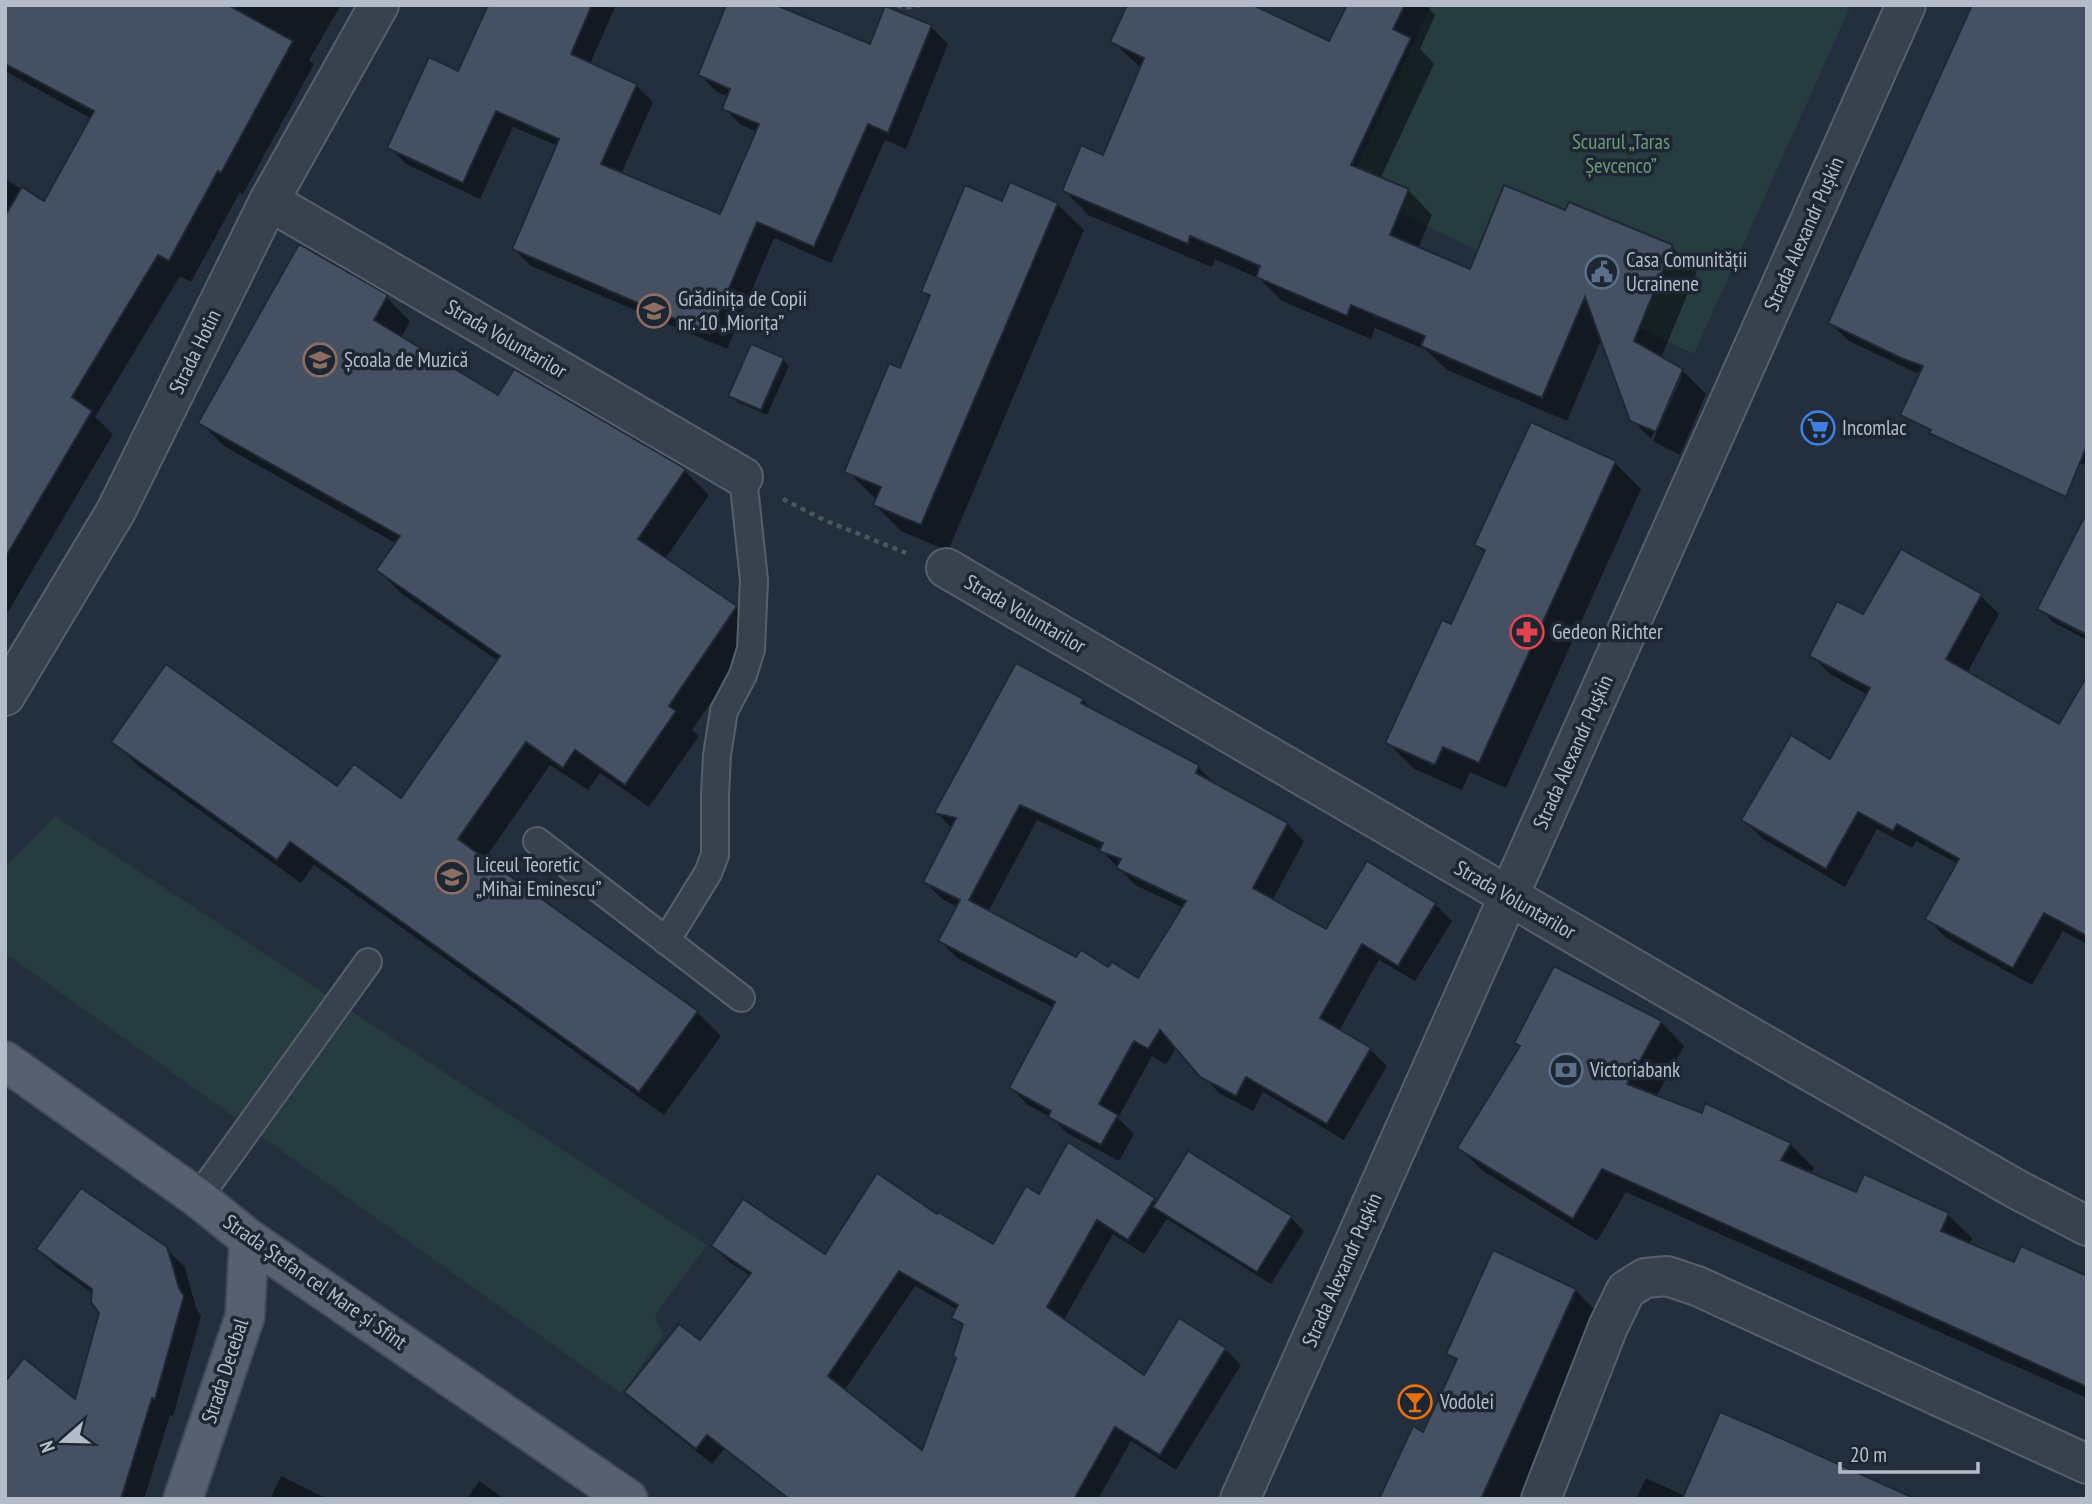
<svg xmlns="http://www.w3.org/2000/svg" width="2092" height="1504" viewBox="0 0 2092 1504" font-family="'PT Sans Narrow',sans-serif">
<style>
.green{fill:#263c3f}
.shadow{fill:#0007;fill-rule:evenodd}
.building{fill:#455162;stroke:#1f2835;stroke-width:2;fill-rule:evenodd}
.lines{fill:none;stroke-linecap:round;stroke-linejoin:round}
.service-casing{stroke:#565f6c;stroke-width:30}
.minor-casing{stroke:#565f6c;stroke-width:42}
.tertiary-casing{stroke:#565f6c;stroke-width:42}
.primary-casing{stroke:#414a57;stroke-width:42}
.path{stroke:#44595c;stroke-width:4.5;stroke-dasharray:5 5;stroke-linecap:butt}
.service{stroke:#38414e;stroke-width:26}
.minor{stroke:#38414e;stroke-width:38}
.tertiary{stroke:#38414e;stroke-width:38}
.primary{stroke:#56606e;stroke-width:38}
.labels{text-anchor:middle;stroke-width:7;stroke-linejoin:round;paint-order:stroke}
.park-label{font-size:21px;fill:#6b9a76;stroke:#1d2633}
.street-label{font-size:21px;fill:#b4bcc9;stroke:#1d2633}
.poi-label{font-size:21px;fill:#b4bcc9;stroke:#1d2633;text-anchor:start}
</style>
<rect width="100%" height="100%" fill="#242f3e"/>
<g class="green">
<path d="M1431 5H1851L1694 354 1347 188Z"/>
<path d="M55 816 707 1245 655 1315 663 1335 622 1394 5 953V867Z"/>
</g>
<g class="shadow">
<path d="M5 5H341L309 60 314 64 243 194 240 192 191 282 180 276 95 417 113 434 5 617V179L45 203 92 119 5 71Z"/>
<path d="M489 5H616L590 64 636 85 653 102 621 174 721 217 757 132 741 125 724 108 729 97 717 92 700 75 871 46 931 27 948 44 906 149 885 140 831 263 774 238 727 349 531 266 514 249 558 146 513 127 480 199 406 164 389 147 459 73Z"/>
<path d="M1129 5H1257L1255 9 1330 44 1348 5H1426L1435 15 1420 49 1434 64 1380 179 1408 190 1432 215 1418 249 1471 271 1566 212 1570 204 1672 247 1697 271 1661 358 1682 370 1706 394 1680 455 1653 441 1682 376H1678L1651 439 1632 420 1602 338 1567 421 1447 370 1426 350 1375 328 1371 339 1282 301 1260 279 1215 259 1212 267 1088 215 1064 190 1104 157 1141 68 1112 41Z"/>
<path d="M2087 5V466L1936 400 1921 375 1849 341 1830 323Z"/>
<path d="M1003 203 1057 204 1084 230 948 551 901 531 875 505 877 500 847 471 901 370 931 299 923 291Z"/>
<path d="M386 297 410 321 401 338 499 397 515 372 685 471 709 495 665 559 736 607 760 631 692 730 699 736 649 807 600 773 588 790 550 765 484 860 697 1012 721 1036 664 1115 314 865 301 883 137 765 113 741 402 801 498 661 402 594 378 570 397 544 224 446 200 422Z"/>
<path d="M783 360 789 366 767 415 737 402 730 396Z"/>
<path d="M1615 463 1641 489 1506 788 1470 772 1462 790 1414 769 1387 742 1452 627 1485 554 1476 545Z"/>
<path d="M2087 531V640L2053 622 2039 608Z"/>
<path d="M1981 596 1999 614 1967 673 2059 726 2087 680V944L2063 931 2032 985 1946 938 1928 919 1958 864 1916 841 1912 848 1877 829 1845 887 1762 838 1744 820 1830 762 1868 695 1830 674 1811 655 1864 616Z"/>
<path d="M1083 700 1095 712 1198 767 1215 784 1287 824 1304 841 1272 901 1327 931 1435 904 1452 921 1415 981 1379 960 1339 1031 1370 1049 1387 1066 1344 1140 1263 1092 1253 1111 1219 1093 1177 1047 1166 1065 1152 1056 1118 1118 1134 1134 1119 1161 1067 1133 1052 1118 1028 1105 1011 1088 1054 1008 957 958 940 941 958 907 942 899 925 882 953 829 936 812ZM1037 820 1101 850 1135 885 1184 908 1139 981 1077 959 988 912Z"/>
<path d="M1661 1022 1684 1046 1656 1097 1703 1115 1706 1105 1790 1144 1814 1168 1810 1175 1857 1194 1948 1215 1972 1238 1969 1245 2014 1265 2087 1278V1398L1626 1192 1597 1241 1483 1171 1459 1147 1521 1047 1516 1043Z"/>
<path d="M1040 1196 1154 1199 1158 1203 1290 1217 1304 1231 1271 1284 1167 1219 1144 1254 1113 1234 1063 1321 1144 1377 1225 1349 1241 1365 1176 1470 1131 1441 1098 1499H788L724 1449 712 1464 642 1408 626 1392 701 1343 751 1276 729 1262 713 1246 825 1256 937 1217 993 1246ZM915 1286 958 1310 953 1318 964 1328 958 1358 923 1452 844 1391Z"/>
<path d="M38 1249H166L185 1267 196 1308 201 1316 173 1416 170 1415 144 1499H5L76 1402 101 1312 94 1294 56 1267Z"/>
<path d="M1575 1290 1601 1316 1519 1499H1381L1424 1435 1458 1363 1448 1354Z"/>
<path d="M281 1476 328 1499H270Z"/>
<path d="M1646 1478 1692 1499H1636Z"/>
<path d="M479 1481 505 1499H467Z"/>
</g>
<g class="building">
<path d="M5 5H228L293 41 221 173 218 171 169 261 158 255 72 397 92 411 5 558V216L22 187 44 201 94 111 5 64Z"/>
<path d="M488 5H592L571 54 637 84 601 164 720 214 759 124 722 109 730 89 698 75 726 5H776L870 44 885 6 932 25 888 133 868 124 814 247 757 222 710 334 512 249 559 139 496 111 463 183 387 148 429 57 458 71Z"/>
<path d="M1127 5H1253L1329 41 1347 5H1405L1393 29 1411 38 1351 165 1409 189 1390 235 1470 269 1504 185 1565 210 1569 202 1673 245 1634 341 1683 369 1656 432 1630 421 1585 297 1542 398 1421 346 1425 336 1351 305 1347 316 1256 277 1260 266 1190 236 1188 244 1062 191 1081 145 1103 155 1144 58 1110 42Z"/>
<path d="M1972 5H2087V445L2066 497 1929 433 1931 430 1900 415 1923 366 1901 358 1828 323Z"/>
<path d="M1010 182 1058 203 921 525 873 505 881 487 844 472 889 363 900 368 930 295 921 292 965 185 1002 201Z"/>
<path d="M299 244 388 295 374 320 498 395 514 369 686 469 638 539 737 606 669 706 676 711 625 785 575 750 563 768 526 742 458 839 698 1011 639 1092 290 842 277 860 111 742 166 664 337 786 354 764 401 798 500 656 376 570 400 536 198 423Z"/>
<path d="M751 344 784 358 761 410 728 396Z"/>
<path d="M1531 422 1616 461 1479 763 1443 747 1435 765 1385 743 1442 620 1451 624 1485 550 1474 545Z"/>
<path d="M2087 512V635L2037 609Z"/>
<path d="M1901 549 1982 594 1946 659 2059 724 2087 676V936L2044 913 2013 968 1925 919 1959 859 1897 824 1893 831 1858 812 1826 869 1741 820 1791 735 1830 759 1870 688 1809 656 1837 601 1863 614Z"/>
<path d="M1016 663 1084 699 1081 703 1199 765 1196 773 1288 823 1253 888 1326 929 1367 861 1436 903 1398 966 1362 944 1320 1018 1371 1048 1327 1124 1246 1077 1236 1096 1200 1077 1160 1030 1148 1049 1134 1041 1099 1104 1118 1115 1101 1145 1048 1117 1051 1111 1009 1088 1055 1002 938 941 960 900 923 882 956 818 934 813ZM1020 805 1103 843 1099 851 1121 859 1116 868 1186 901 1138 978 1112 962 1108 967 1081 950 1076 957 969 900Z"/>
<path d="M1554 966 1662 1021 1627 1084 1702 1113 1705 1103 1791 1143 1781 1160 1856 1192 1864 1174 1949 1213 1941 1231 2014 1262 2021 1246 2087 1276V1387L1602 1169 1573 1219 1457 1148 1520 1046 1514 1043Z"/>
<path d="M1068 1142 1155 1198 1128 1240 1097 1220 1047 1307 1144 1375 1179 1318 1226 1348 1160 1455 1115 1427 1074 1499H789L707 1435 696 1449 624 1392 679 1324 700 1340 751 1273 711 1246 743 1199 825 1254 877 1173 937 1214 938 1212 993 1244 1026 1186 1039 1194ZM899 1271 958 1305 951 1318 963 1324 953 1356 956 1358 922 1450 828 1376Z"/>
<path d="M1188 1151 1292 1216 1257 1272 1153 1207Z"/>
<path d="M81 1188 167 1247 179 1288 184 1296 155 1399 152 1398 121 1499H5V1382L24 1358 75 1399 99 1313 91 1302 92 1289 36 1249Z"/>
<path d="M1493 1250 1576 1289 1481 1499H1379L1413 1426 1423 1432 1457 1359 1446 1354Z"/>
<path d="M1720 1412 1758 1428 1916 1499H1682Z"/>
</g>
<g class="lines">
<defs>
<g id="service">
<path d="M537 841 741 998"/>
<path d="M666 941 708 873 715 855V795L717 755 724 711 743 675 751 649 754 580 743 477"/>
<path d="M198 1198 368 962"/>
</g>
<g id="minor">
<path d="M269 201 743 477"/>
<path d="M946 568 1792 1061 2018 1190 2087 1226"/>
<path d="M5 696 116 511 269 201 379 5"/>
<path d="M1541 1499 1608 1327 1626 1290 1645 1278 1667 1276 1697 1286 2087 1464"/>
</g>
<path id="tertiary" d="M1240 1499 1906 5"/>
<g id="primary">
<path d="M5 1061 198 1198 249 1239 628 1499"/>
<path d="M183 1499 245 1316 249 1239"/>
</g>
</defs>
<use href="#service" class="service-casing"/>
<use href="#minor" class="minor-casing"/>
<use href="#tertiary" class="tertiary-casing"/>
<use href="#primary" class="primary-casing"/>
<g class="path">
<path d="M897 5 904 8 920 5"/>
<path d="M783 499 824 520 906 553"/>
</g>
<use href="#service" class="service"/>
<use href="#minor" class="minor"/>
<use href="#tertiary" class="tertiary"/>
<use href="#primary" class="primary"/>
</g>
<defs>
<symbol id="civic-ring" viewBox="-11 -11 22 22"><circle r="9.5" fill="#1d2633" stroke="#5c6f8a" stroke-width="1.5"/><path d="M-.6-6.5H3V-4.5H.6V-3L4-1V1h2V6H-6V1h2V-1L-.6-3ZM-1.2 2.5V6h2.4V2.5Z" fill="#5c6f8a"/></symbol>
<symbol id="school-ring" viewBox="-11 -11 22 22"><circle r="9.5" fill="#1d2633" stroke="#8d6e63" stroke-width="1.5"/><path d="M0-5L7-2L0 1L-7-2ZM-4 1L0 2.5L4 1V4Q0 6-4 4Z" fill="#8d6e63"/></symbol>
<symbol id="university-ring" viewBox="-11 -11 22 22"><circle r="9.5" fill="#1d2633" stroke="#8d6e63" stroke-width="1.5"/><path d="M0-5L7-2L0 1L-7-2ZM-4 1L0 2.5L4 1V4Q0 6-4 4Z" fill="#8d6e63"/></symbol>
<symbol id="supermarket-ring" viewBox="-11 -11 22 22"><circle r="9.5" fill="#1d2633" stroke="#3f7fe0" stroke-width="1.5"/><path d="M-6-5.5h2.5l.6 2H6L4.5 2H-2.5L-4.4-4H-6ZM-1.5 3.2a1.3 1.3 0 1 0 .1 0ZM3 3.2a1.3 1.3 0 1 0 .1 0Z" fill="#3f7fe0"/></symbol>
<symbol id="pharmacy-ring" viewBox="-11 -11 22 22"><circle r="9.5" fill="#1d2633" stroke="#e0444e" stroke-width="1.5"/><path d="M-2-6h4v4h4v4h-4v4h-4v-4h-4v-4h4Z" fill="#e0444e"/></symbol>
<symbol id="bank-ring" viewBox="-11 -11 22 22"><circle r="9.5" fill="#1d2633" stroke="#5c6f8a" stroke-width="1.5"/><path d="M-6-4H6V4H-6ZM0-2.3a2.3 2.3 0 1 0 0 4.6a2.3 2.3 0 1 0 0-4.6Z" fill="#5c6f8a"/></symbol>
<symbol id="bar-ring" viewBox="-11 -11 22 22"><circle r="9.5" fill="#1d2633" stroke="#e8710a" stroke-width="1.5"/><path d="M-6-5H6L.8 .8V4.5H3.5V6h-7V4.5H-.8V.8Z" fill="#e8710a"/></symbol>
</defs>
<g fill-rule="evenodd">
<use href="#civic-ring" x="1583" y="253" width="38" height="38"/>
<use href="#school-ring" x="635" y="292" width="38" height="38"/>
<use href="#university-ring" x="301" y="341" width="38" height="38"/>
<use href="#supermarket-ring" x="1799" y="409" width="38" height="38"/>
<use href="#pharmacy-ring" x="1508" y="613" width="38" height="38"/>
<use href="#school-ring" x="433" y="858" width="38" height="38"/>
<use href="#bank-ring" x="1547" y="1051" width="38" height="38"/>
<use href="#bar-ring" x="1396" y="1383" width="38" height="38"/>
</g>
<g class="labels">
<g class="park-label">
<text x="1621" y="149">Scuarul „Taras<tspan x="1621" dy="24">Șevcenco”</tspan></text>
</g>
<g class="street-label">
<text transform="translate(1804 234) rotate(-66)" y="7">Strada Alexandr Pușkin</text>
<text transform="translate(506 339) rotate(30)" y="7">Strada Voluntarilor</text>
<text transform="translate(195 352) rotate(-64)" y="7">Strada Hotin</text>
<text transform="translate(1025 614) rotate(30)" y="7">Strada Voluntarilor</text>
<text transform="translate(1573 752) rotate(-66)" y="7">Strada Alexandr Pușkin</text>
<text transform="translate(1515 900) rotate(30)" y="7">Strada Voluntarilor</text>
<text transform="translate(1342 1270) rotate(-66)" y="7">Strada Alexandr Pușkin</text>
<text transform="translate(315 1282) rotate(35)" y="7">Strada Ștefan cel Mare și Sfînt</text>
<text transform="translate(225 1371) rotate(-72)" y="7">Strada Decebal</text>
</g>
<g class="poi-label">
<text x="1626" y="267">Casa Comunității<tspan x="1626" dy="24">Ucrainene</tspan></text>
<text x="678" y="306">Grădinița de Copii<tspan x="678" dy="24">nr. 10 „Miorița”</tspan></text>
<text x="344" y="367">Școala de Muzică</text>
<text x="1842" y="435">Incomlac</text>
<text x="1552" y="639">Gedeon Richter</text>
<text x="476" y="872">Liceul Teoretic<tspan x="476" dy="24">„Mihai Eminescu”</tspan></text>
<text x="1590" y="1077">Victoriabank</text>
<text x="1440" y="1409">Vodolei</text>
</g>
</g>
<rect width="2092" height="1504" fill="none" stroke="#b4bcc9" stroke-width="14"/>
<g transform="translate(63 1441) rotate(250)" stroke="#1d2633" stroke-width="5" paint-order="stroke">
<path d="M0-5L12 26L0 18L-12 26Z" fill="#b4bcc9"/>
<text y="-10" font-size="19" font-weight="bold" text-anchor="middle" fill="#b4bcc9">N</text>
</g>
<path d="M1840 1462v10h138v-10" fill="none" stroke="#b4bcc9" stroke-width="3.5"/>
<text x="1850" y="1462" font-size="21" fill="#b4bcc9" stroke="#1d2633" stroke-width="5" paint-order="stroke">20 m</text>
</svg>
